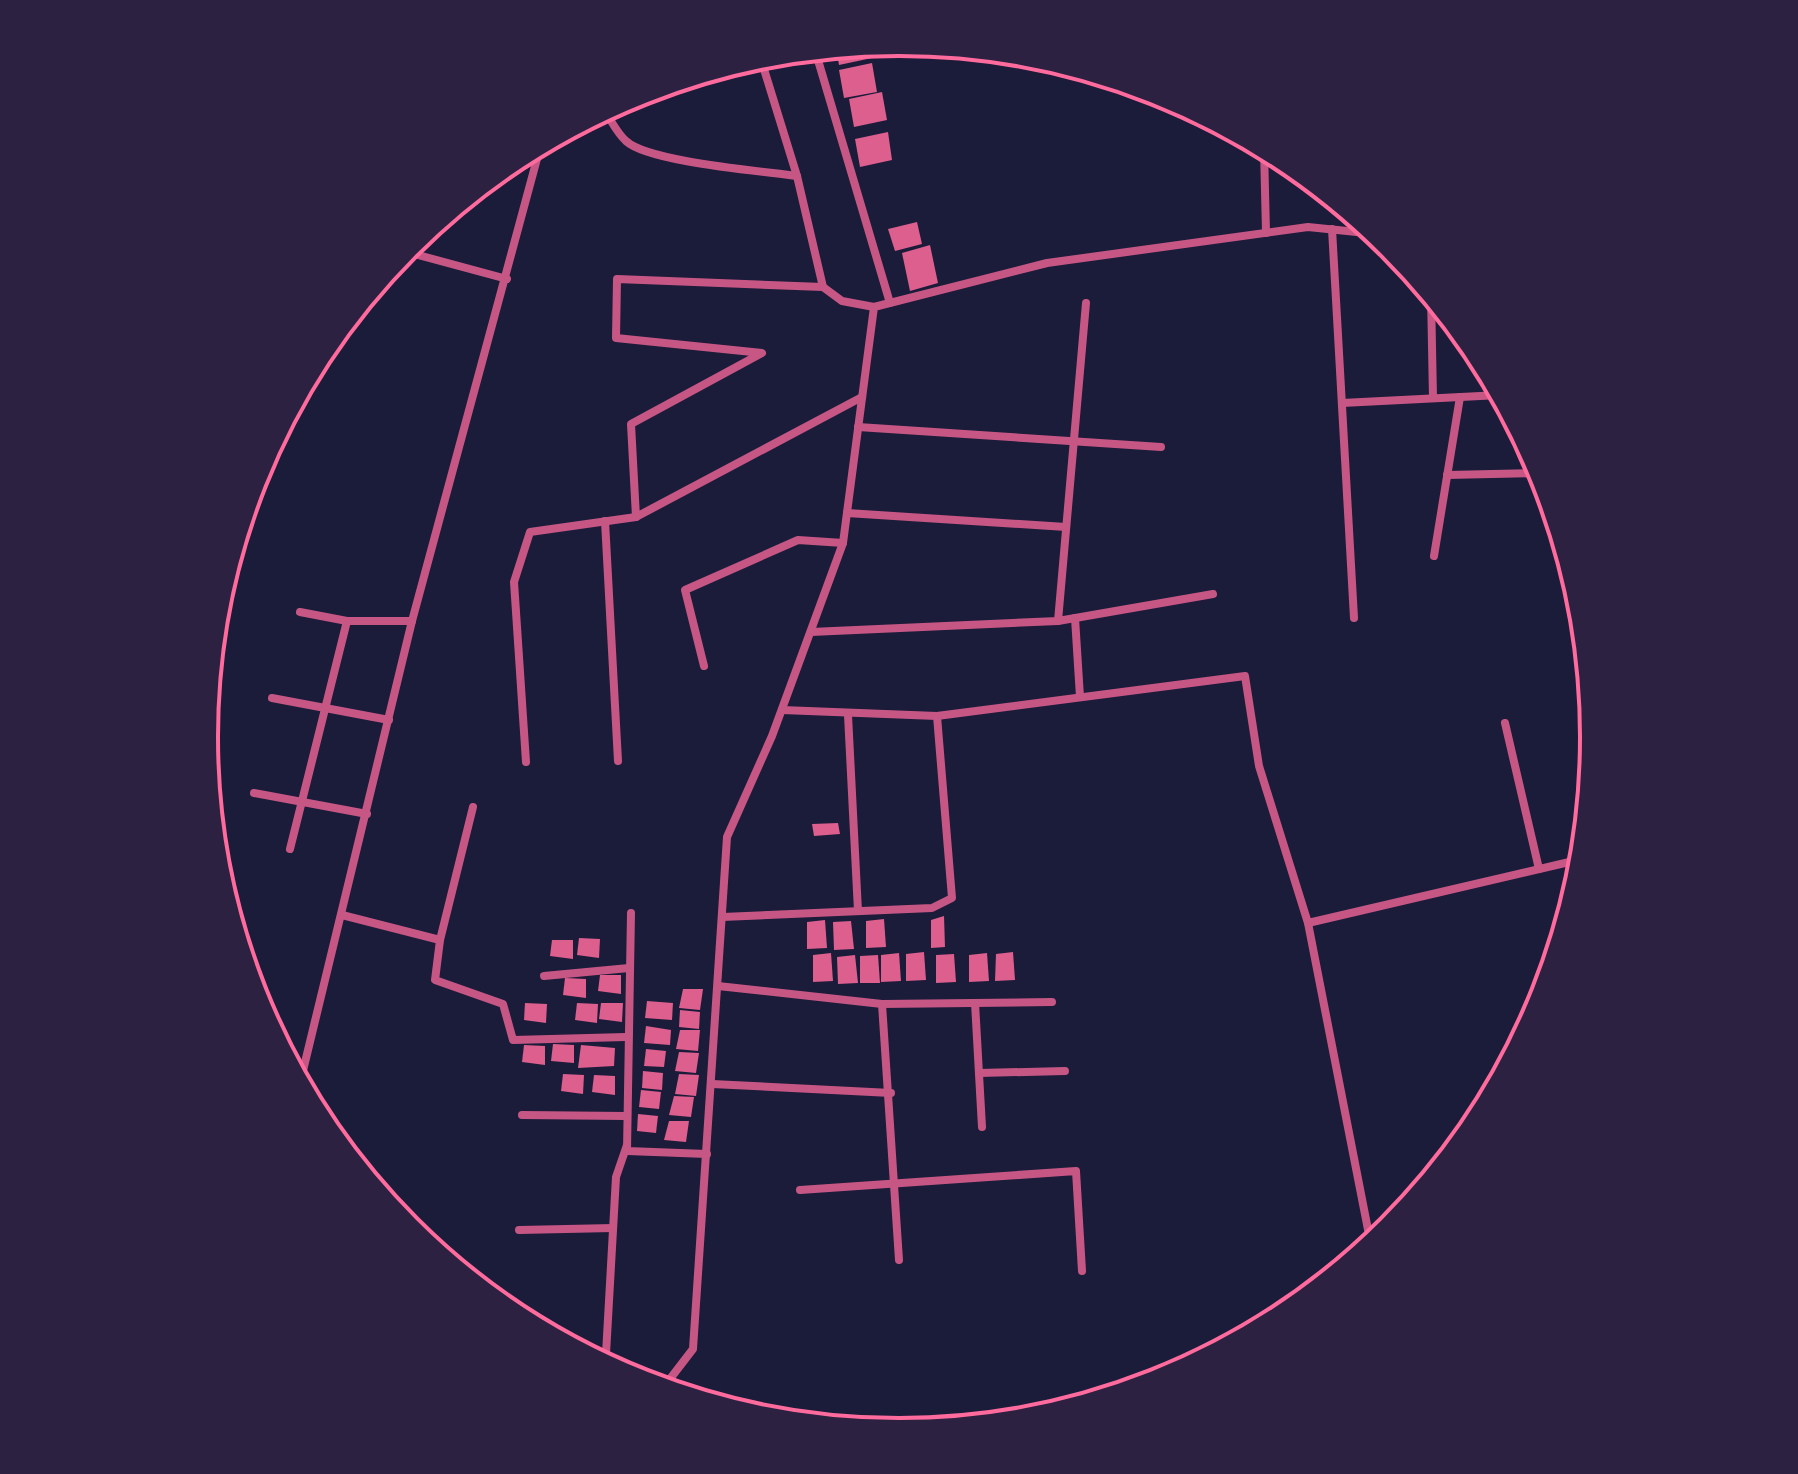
<svg xmlns="http://www.w3.org/2000/svg" width="1798" height="1474" viewBox="0 0 1798 1474" font-family="Signika,sans-serif">
<style>
.building{fill:#dd5f8e}
.lines{fill:none;stroke-linecap:round;stroke-linejoin:round}
.minor{stroke:#c65784;stroke-width:8}
.rim{fill:none;stroke:#ff6b9d;stroke-width:4}
</style>
<rect width="100%" height="100%" fill="#1b1b3a"/>
<g class="building">
<path d="M870 45 872 58 839 65 836 48Z"/>
<path d="M872 63 877 92 844 98 839 70Z"/>
<path d="M882 92 887 120 854 127 849 99Z"/>
<path d="M888 132 892 160 860 167 855 139Z"/>
<path d="M1286 160 1300 171 1287 173Z"/>
<path d="M917 222 922 244 895 251 888 229Z"/>
<path d="M930 245 938 283 910 291 902 253Z"/>
<path d="M838 823 840 834 814 836 812 824Z"/>
<path d="M944 916 945 947 931 948V920Z"/>
<path d="M884 919 886 947 866 948V921Z"/>
<path d="M825 920 827 948 807 949V922Z"/>
<path d="M851 921 854 949 834 950 833 922Z"/>
<path d="M579 938 600 939 599 958 577 955Z"/>
<path d="M552 940H573V959L550 956Z"/>
<path d="M924 952 926 980 906 981V954Z"/>
<path d="M1013 952 1015 980 995 981 996 954Z"/>
<path d="M831 953 833 981 813 982V955Z"/>
<path d="M899 953 901 981 881 982V955Z"/>
<path d="M987 953 989 981 969 982V955Z"/>
<path d="M954 954 956 982 936 983V955Z"/>
<path d="M855 955 858 983 838 984 837 957Z"/>
<path d="M878 955 880 983H860V956Z"/>
<path d="M600 975H621V994L598 991Z"/>
<path d="M565 978 586 979V998L563 995Z"/>
<path d="M683 989H703L700 1010 679 1008Z"/>
<path d="M647 1001 673 1003 672 1020 645 1018Z"/>
<path d="M525 1003 547 1004 546 1023 524 1020Z"/>
<path d="M577 1003 598 1004 597 1023 575 1020Z"/>
<path d="M601 1003H623L622 1022 599 1019Z"/>
<path d="M680 1010 700 1012 699 1029 679 1027Z"/>
<path d="M646 1026 671 1030 670 1045 644 1043Z"/>
<path d="M680 1030H700L698 1051 676 1049Z"/>
<path d="M553 1044 574 1045V1063L551 1061Z"/>
<path d="M524 1045 545 1046V1065L522 1062Z"/>
<path d="M581 1045 615 1048 614 1066 578 1068Z"/>
<path d="M646 1049 666 1051 664 1067 644 1066Z"/>
<path d="M679 1052 699 1053 696 1073 675 1071Z"/>
<path d="M643 1071 663 1073 662 1090 642 1088Z"/>
<path d="M563 1074 584 1075 583 1094 561 1091Z"/>
<path d="M679 1074 699 1075 696 1096 675 1094Z"/>
<path d="M594 1075 615 1076V1095L592 1092Z"/>
<path d="M641 1090 661 1092 659 1109 639 1107Z"/>
<path d="M674 1096 694 1097 691 1117 669 1115Z"/>
<path d="M638 1114 658 1116 656 1133 637 1131Z"/>
<path d="M669 1121H689L686 1142 664 1140Z"/>
</g>
<g class="lines">
<g class="minor">
<path d="M815 50 890 303"/>
<path d="M748 60 763 66 797 176"/>
<path d="M604 110C611 120 617 133 626 141 648 162 762 171 797 176L823 287 842 301 874 307"/>
<path d="M1264 148 1266 233"/>
<path d="M1357 218V232"/>
<path d="M1332 229 1354 618"/>
<path d="M403 251 507 279"/>
<path d="M1431 295 1433 398"/>
<path d="M1342 403 1500 395"/>
<path d="M858 427 1161 447"/>
<path d="M1447 475 1542 473"/>
<path d="M847 513 1066 527"/>
<path d="M636 517 631 424 762 353 616 338 617 279 823 287"/>
<path d="M605 521 618 761"/>
<path d="M1434 556 1460 397"/>
<path d="M300 612 347 621H412"/>
<path d="M1075 618 1080 697"/>
<path d="M1058 621 1086 303"/>
<path d="M811 632 1058 621 1213 594"/>
<path d="M704 666 685 590 798 540 843 543"/>
<path d="M272 698 389 720"/>
<path d="M782 710 937 716 1245 676 1259 766 1308 923 1582 859"/>
<path d="M848 715 858 911"/>
<path d="M1505 723 1539 869"/>
<path d="M526 762 514 582 530 532 636 517 862 397"/>
<path d="M254 793 367 814"/>
<path d="M290 849 347 621"/>
<path d="M631 913 627 1151 707 1154"/>
<path d="M342 915 440 940 435 980 503 1004 513 1040 626 1037"/>
<path d="M722 917 932 908 952 898 937 716"/>
<path d="M1308 923 1371 1245"/>
<path d="M440 940 473 807"/>
<path d="M544 976 629 968"/>
<path d="M718 986 882 1004 1052 1002"/>
<path d="M975 1003 982 1127"/>
<path d="M882 1004 899 1260"/>
<path d="M979 1073 1065 1071"/>
<path d="M300 1083 412 621 541 144"/>
<path d="M712 1084 891 1093"/>
<path d="M522 1115 626 1116"/>
<path d="M800 1190 1076 1171 1082 1271"/>
<path d="M519 1230 613 1228"/>
<path d="M606 1354 616 1177 627 1145"/>
<path d="M663 1388 693 1349 727 837 772 736 843 543 874 307 1047 263 1308 227 1376 234"/>
</g>
</g>
<path d="M0 0H1798V1474H0ZM218 737a681 681 0 1 1 1362 0a681 681 0 1 1-1362 0Z" fill="#2d2142" fill-rule="evenodd"/>
<path class="rim" d="M218 737a681 681 0 1 1 1362 0a681 681 0 1 1-1362 0Z"/>
</svg>
